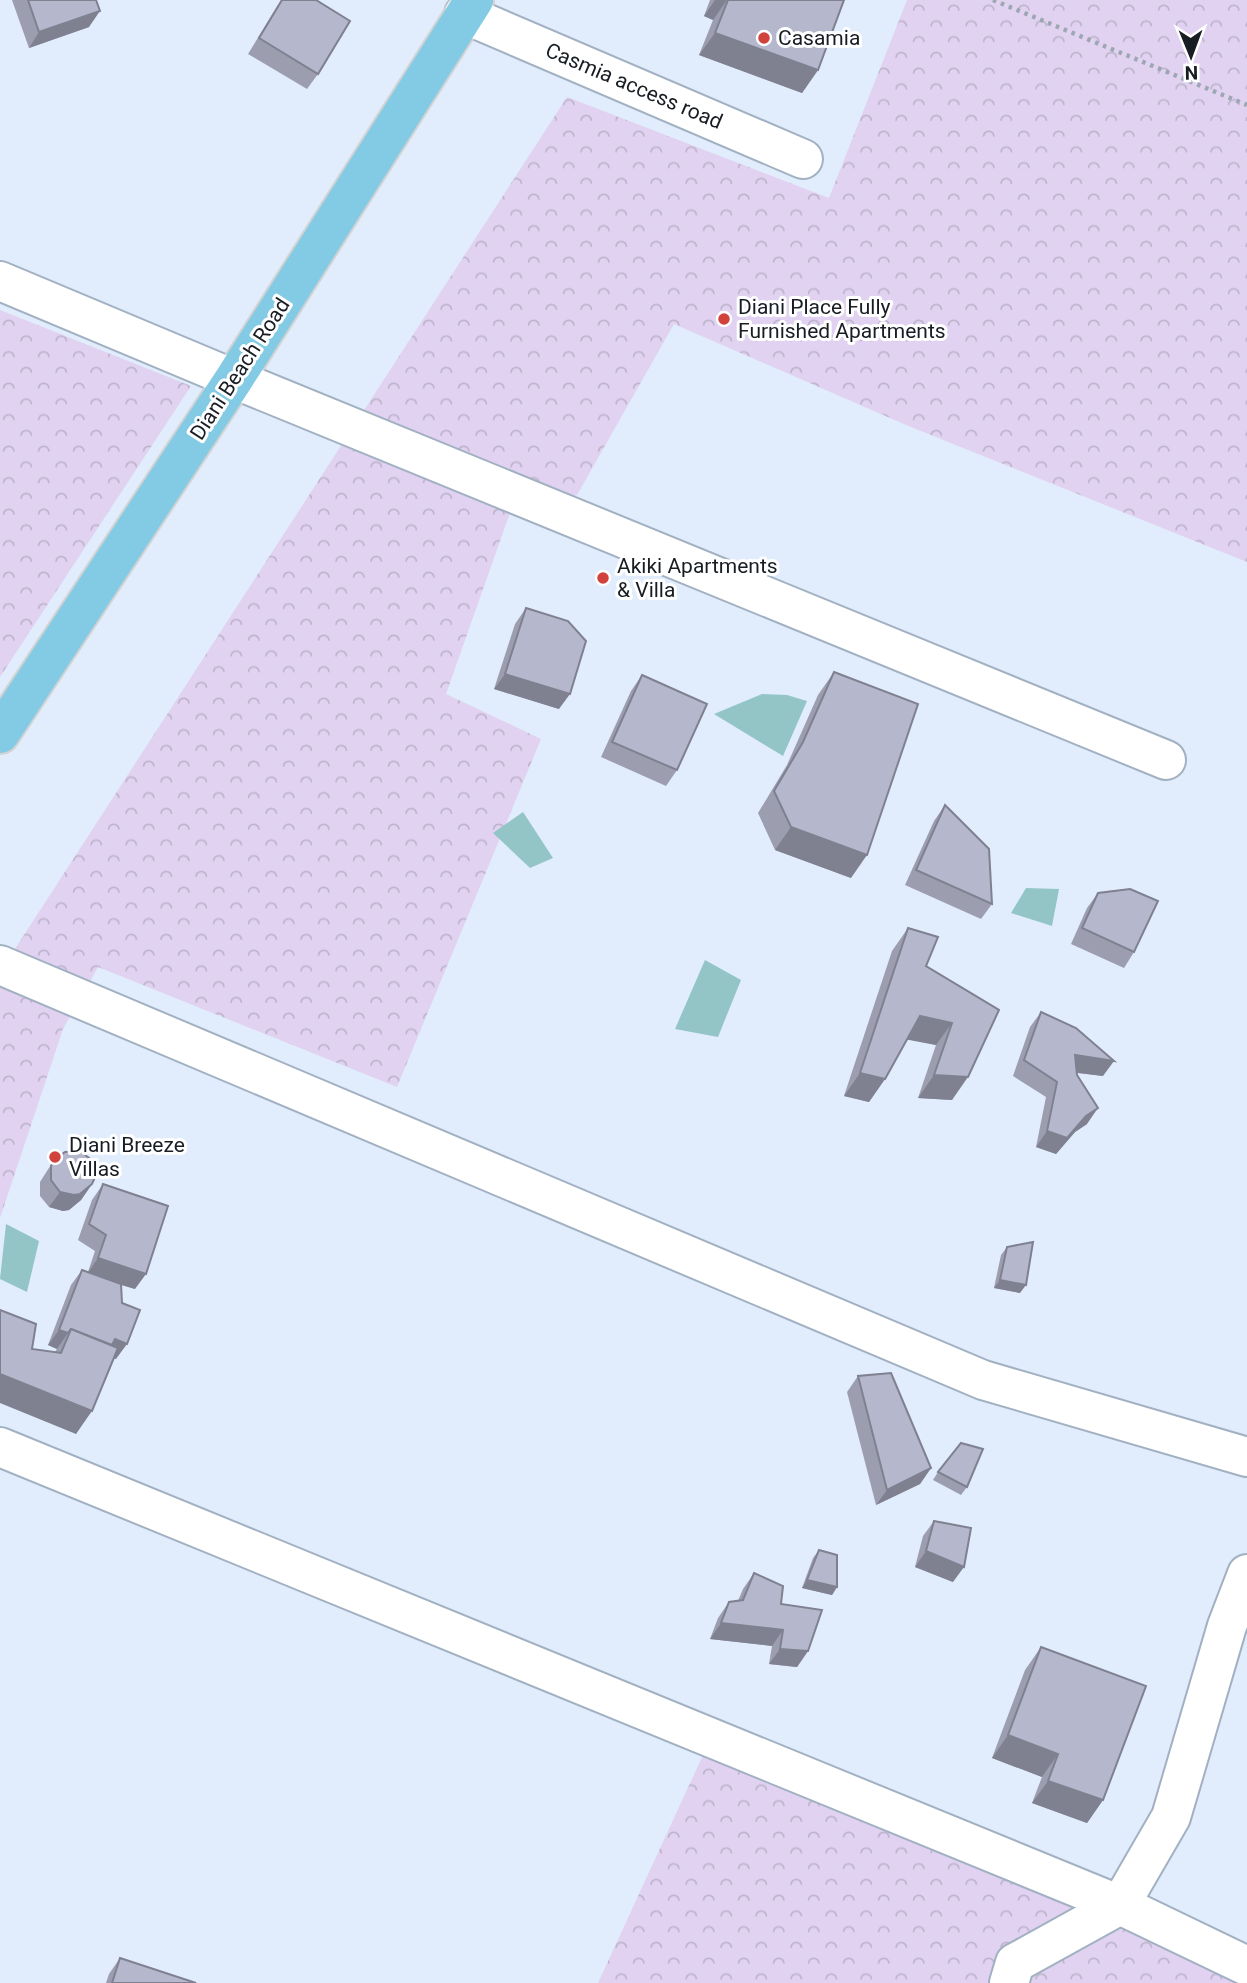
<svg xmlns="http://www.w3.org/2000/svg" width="1247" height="1983" viewBox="0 0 1247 1983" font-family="Roboto,sans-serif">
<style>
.forest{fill:url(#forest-crowns)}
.water{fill:#93c5c7}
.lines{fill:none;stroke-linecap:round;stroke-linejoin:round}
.minor-casing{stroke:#a2b1c2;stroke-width:42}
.major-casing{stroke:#d1d2d3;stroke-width:42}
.path{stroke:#9da7b3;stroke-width:4.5;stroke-dasharray:3.5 5;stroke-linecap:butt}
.minor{stroke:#fff;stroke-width:38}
.major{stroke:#83cbe4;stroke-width:38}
.wall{fill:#9c9eb0}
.shaded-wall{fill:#7f8190}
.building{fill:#b5b8cd;stroke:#7f8190;stroke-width:2}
.poi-dot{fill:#d1423d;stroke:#fff;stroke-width:2.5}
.labels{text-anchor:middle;stroke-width:6;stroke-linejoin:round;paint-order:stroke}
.poi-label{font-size:21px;fill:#171d23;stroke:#fff;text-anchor:start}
.street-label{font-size:21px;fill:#171d23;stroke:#fff}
</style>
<defs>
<pattern id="forest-crowns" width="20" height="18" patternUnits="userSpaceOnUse" patternTransform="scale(1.75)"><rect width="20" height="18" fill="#e0d2f0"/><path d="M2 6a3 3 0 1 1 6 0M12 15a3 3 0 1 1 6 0" fill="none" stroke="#bfb4ce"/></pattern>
</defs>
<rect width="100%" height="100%" fill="#e1edfc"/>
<g class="forest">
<path d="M907 0H1247V562L906 425 674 324 577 495 512 507 446 694 541 739 397 1087 98 967 63 1029 0 1218V972L567 97 829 198Z"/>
<path d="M0 310 191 386 0 677Z"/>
<path d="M703 1755 1172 1946 1247 1983H598Z"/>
</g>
<g class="water">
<path d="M762 694 787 695 807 701 783 756 714 714Z"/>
<path d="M523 812 553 858 530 868 493 833Z"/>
<path d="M1026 888 1059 889 1052 926 1011 913Z"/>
<path d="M705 960 741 980 718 1037 675 1029Z"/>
<path d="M6 1224 39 1241 27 1292 0 1279Z"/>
</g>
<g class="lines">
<defs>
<g id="minor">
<path d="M464 14 803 159"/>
<path d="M0 281 234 379 1166 760"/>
<path d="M0 965 983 1380 1247 1457"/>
<path d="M0 1447 1120 1905 1247 1966"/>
<path d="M1009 1983 1015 1963 1120 1905 1171 1817 1227 1626 1247 1574"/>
</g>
<path id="major" d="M0 734 234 379 474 0"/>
</defs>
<use href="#minor" class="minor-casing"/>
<use href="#major" class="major-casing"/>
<path class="path" d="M993 0 1247 105"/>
<use href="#minor" class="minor"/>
<use href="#major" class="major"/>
</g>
<g class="wall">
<path d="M12 0H96L89 27 29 48Z"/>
<path d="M281 0H316L318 74 307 89 248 54Z"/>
<path d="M710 0H844L818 70 802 93 699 55 713 20 704 16Z"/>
<path d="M526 608 559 709 494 689 515 624Z"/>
<path d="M834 672 851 878 775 850 758 813 787 765 818 695Z"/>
<path d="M642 675 677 770 666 786 601 757 631 691Z"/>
<path d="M945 805 992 904 981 919 905 885 934 821Z"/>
<path d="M1098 893 1134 952 1124 968 1071 944 1087 908Z"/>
<path d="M908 928 926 966 999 1010 952 1100 918 1098 936 1045 907 1039 885 1079 869 1102 844 1096 892 951Z"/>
<path d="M1041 1012 1103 1076 1077 1073 1087 1124 1075 1132 1056 1154 1036 1147 1046 1097 1013 1076 1030 1027Z"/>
<path d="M54 1160 92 1184 81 1200 69 1210 63 1211 49 1207 40 1196V1182Z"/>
<path d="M103 1184 135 1289 121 1285 116 1359 114 1358 76 1434 32 1349 55 1352 57 1349 48 1345 71 1285 82 1270 88 1272 95 1251 78 1240 92 1200Z"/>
<path d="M1007 1247 1020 1293 994 1288 1001 1255Z"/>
<path d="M858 1376 931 1468 920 1484 876 1505 847 1392Z"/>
<path d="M938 1472 967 1487 961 1495 933 1480Z"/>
<path d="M934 1521 953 1582 915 1567 923 1536Z"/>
<path d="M819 1550 837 1587 832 1595 802 1588 813 1558Z"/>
<path d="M754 1573 781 1604 808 1651 797 1667 769 1664 772 1646 710 1639 718 1618 729 1602 738 1601 743 1589Z"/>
<path d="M1041 1647 1103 1800 1087 1823 1032 1803 1042 1777 992 1758 1025 1670Z"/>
<path d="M120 1958 196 1983H106L109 1974Z"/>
</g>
<g class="shaded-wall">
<path d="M715 0H727L713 20 704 16Z"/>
<path d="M100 11 89 27 29 48 39 32Z"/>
<path d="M715 33 818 70 802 93 699 55Z"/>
<path d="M505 674 570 694 559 709 494 689Z"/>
<path d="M791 827 867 855 851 878 775 850Z"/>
<path d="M920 1016 952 1023 936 1045 904 1039Z"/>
<path d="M1075 1055 1114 1061 1103 1076 1064 1071Z"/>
<path d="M860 1073 885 1079 869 1102 844 1096Z"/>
<path d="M934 1075 968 1077 952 1100 918 1098Z"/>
<path d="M1098 1108 1087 1124 1075 1132 1056 1154 1036 1147 1047 1131 1086 1116Z"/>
<path d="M92 1184 81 1200 69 1210 63 1211 49 1207 60 1192Z"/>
<path d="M98 1258 146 1274 135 1289 87 1274Z"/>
<path d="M1000 1280 1026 1285 1020 1293 994 1288Z"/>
<path d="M59 1330 68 1333 57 1349 48 1345Z"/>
<path d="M115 1339 127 1344 116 1359 107 1356Z"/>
<path d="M0 1374 92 1411 76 1434 0 1403Z"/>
<path d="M931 1468 920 1484 876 1505 887 1490Z"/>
<path d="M926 1551 964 1567 953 1582 915 1567Z"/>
<path d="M807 1580 837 1587 832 1595 802 1588Z"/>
<path d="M721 1623 783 1630 772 1646 710 1639Z"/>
<path d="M780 1649 808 1651 797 1667 769 1664Z"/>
<path d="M1008 1735 1058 1754 1042 1777 992 1758Z"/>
<path d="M1048 1781 1103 1800 1087 1823 1032 1803Z"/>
</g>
<g class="building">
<path d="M28 0H96L100 11 39 32Z"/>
<path d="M282 0H316L350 21 318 74 259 38Z"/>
<path d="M728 0H844L818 70 715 33Z"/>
<path d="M526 608 568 621 586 641 570 694 505 674Z"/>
<path d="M834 672 918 704 867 855 791 827 774 791 803 742Z"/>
<path d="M642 675 707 704 677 770 612 742Z"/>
<path d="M945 805 989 849 992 904 916 870Z"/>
<path d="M1130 889 1158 901 1134 952 1082 928 1098 893Z"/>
<path d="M908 928 938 937 926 966 999 1010 968 1077 934 1075 952 1023 920 1016 885 1079 860 1073Z"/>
<path d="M1041 1012 1076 1028 1114 1061 1075 1055 1077 1075 1098 1108 1086 1116 1067 1138 1047 1131 1057 1082 1024 1060Z"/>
<path d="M80 1151 93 1161 95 1177 92 1184 80 1194 74 1195 60 1192 51 1180V1166L54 1160 65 1152Z"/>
<path d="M103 1184 168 1206 146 1274 98 1258 106 1235 89 1224Z"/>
<path d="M1033 1242 1026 1285 1000 1280 1007 1247Z"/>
<path d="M82 1270 121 1284 122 1303 140 1310 127 1344 115 1339 112 1345 71 1329 68 1333 59 1330Z"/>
<path d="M0 1310 36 1324 32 1349 61 1353 71 1329 118 1348 92 1411 0 1374Z"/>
<path d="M891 1373 931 1468 887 1490 858 1376Z"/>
<path d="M961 1443 983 1449 967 1487 938 1472Z"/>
<path d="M934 1521 971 1528 964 1567 926 1551Z"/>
<path d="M819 1550 837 1555V1587L807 1580Z"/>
<path d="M754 1573 783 1586 781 1604 822 1610 808 1651 780 1649 783 1630 721 1623 729 1602 743 1600Z"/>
<path d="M1041 1647 1146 1686 1103 1800 1048 1781 1058 1754 1008 1735Z"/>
<path d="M120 1958 196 1983H112Z"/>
</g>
<g class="poi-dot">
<circle cx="764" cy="38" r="7"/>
<circle cx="724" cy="319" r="7"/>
<circle cx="603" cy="578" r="7"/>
<circle cx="55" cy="1157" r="7"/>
</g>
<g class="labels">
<g class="poi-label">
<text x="778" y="45">Casamia</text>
<text x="738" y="314">Diani Place Fully<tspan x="738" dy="24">Furnished Apartments</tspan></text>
<text x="617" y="573">Akiki Apartments<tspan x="617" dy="24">&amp; Villa</tspan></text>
<text x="69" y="1152">Diani Breeze<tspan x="69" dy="24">Villas</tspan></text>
</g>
<g class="street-label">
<text transform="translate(634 86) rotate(23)" y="7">Casmia access road</text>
<text transform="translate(240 369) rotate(-57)" y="7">Diani Beach Road</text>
</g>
</g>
<g transform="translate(1191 56) rotate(179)" stroke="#ffffff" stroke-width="5" paint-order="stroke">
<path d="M0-5L12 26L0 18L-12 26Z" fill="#171d23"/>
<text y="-10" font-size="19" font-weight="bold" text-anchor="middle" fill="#171d23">N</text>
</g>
</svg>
